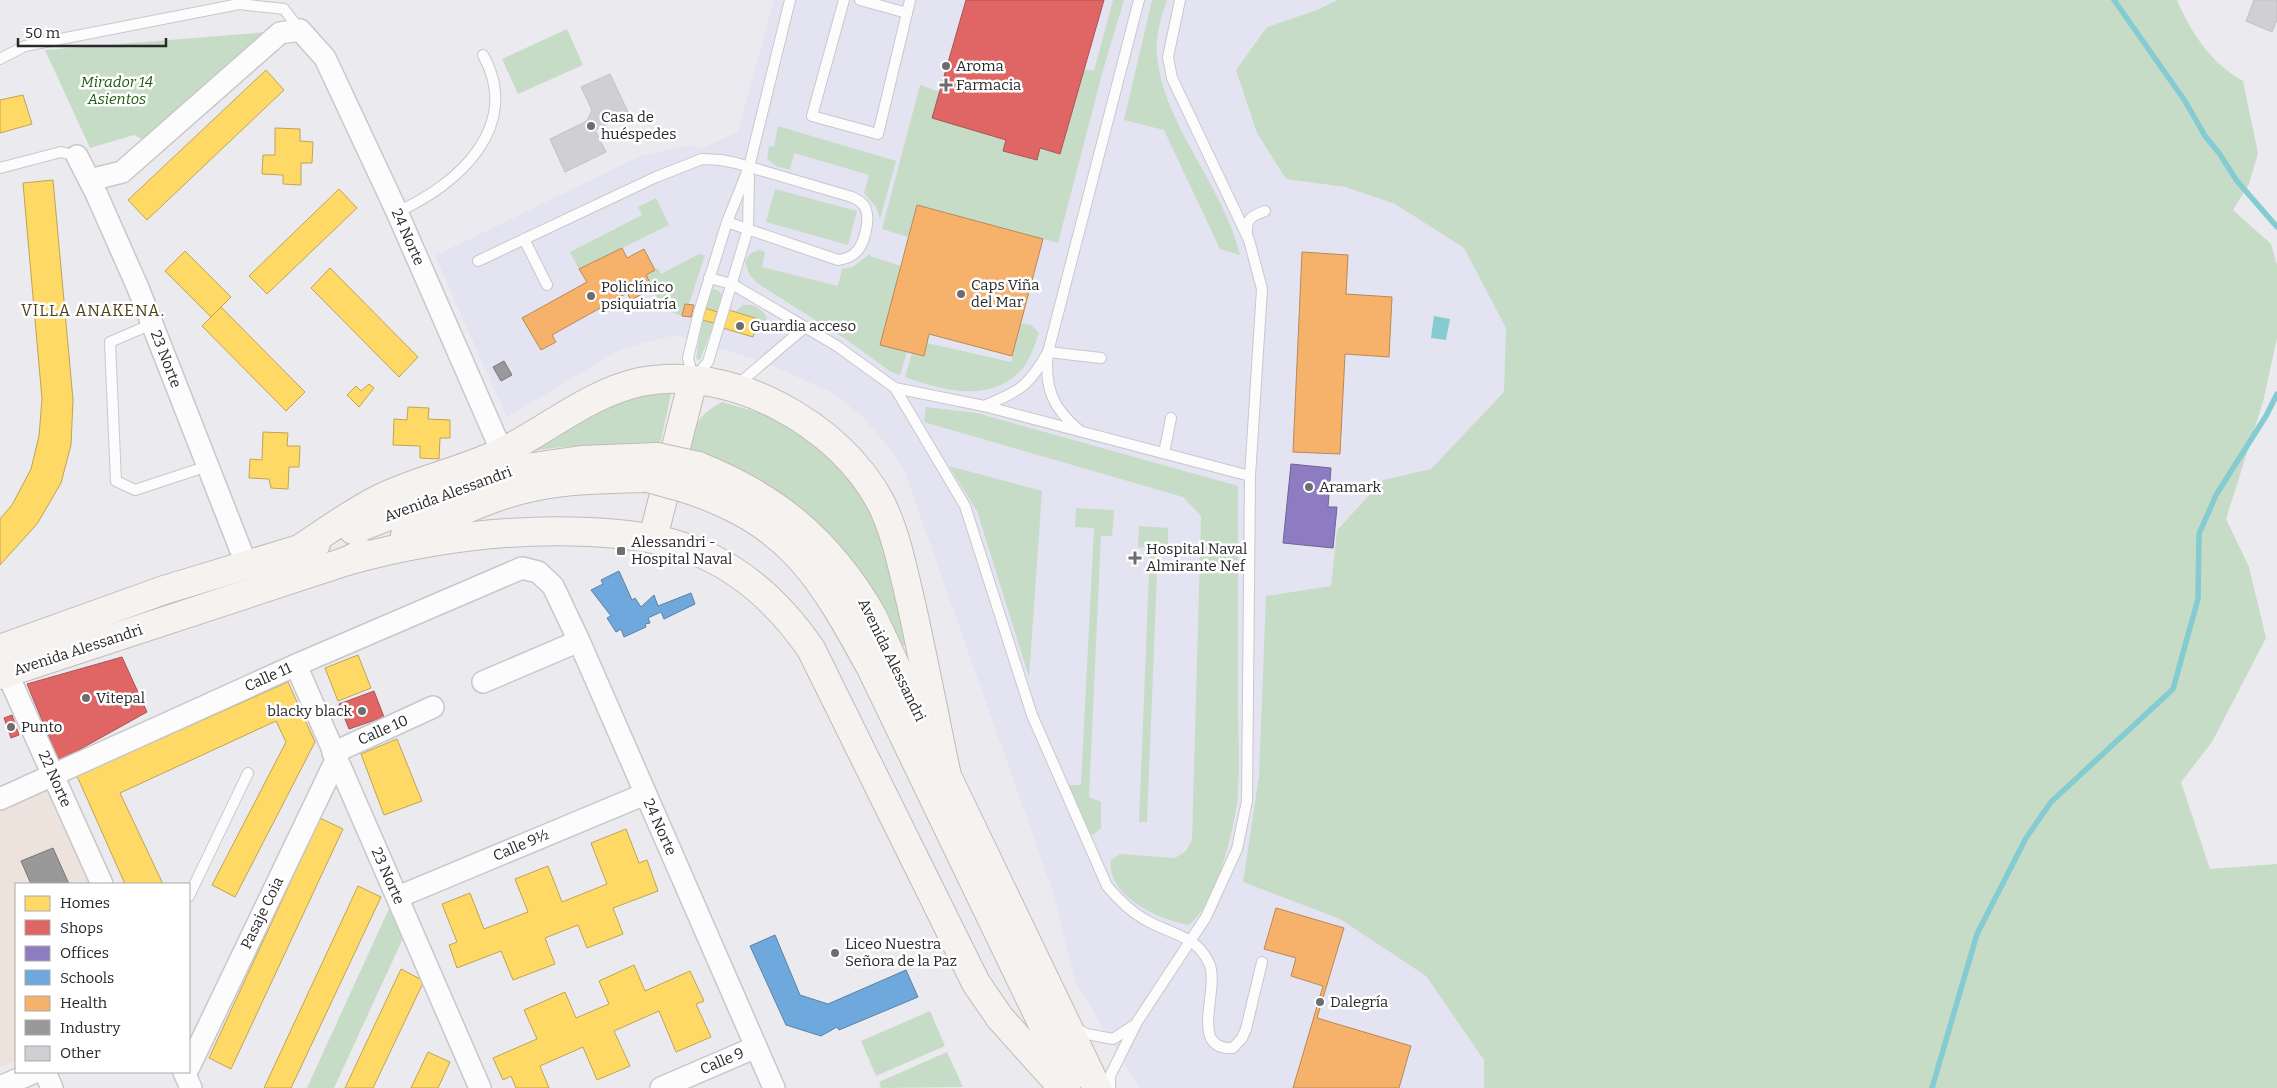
<svg xmlns="http://www.w3.org/2000/svg" width="2277" height="1088" viewBox="0 0 2277 1088" font-family="Bitter,serif">
<style>
.industrial{fill:#ede2dc}
.medical{fill:#e4e3f1}
.green{fill:#c7dcc6}
.water{fill:#84cbd2}
.homes{fill:#ffd966;stroke:#bfa455}
.shops{fill:#e06666;stroke:#a95455}
.offices{fill:#8e7cc3;stroke:#706396}
.schools{fill:#6fa8dc;stroke:#5a82a7}
.health{fill:#f6b26b;stroke:#b88958}
.industry{fill:#999;stroke:#777778}
.lines{fill:none;stroke-linecap:round;stroke-linejoin:round}
.stream{stroke:#84cbd2;stroke-width:5.5}
.building{fill:#d0d0d4;stroke:#c2c2c6}
.lane-casing{stroke:#c8c8cc;stroke-width:12}
.street-casing{stroke:#c8c8cc;stroke-width:24}
.primary-casing{stroke:#c1bab9;stroke-width:30}
.lane{stroke:#fcfcfd;stroke-width:10}
.street{stroke:#fcfcfd;stroke-width:21}
.primary{stroke:#f6f2f0;stroke-width:28}
.primary-bridge-casing{stroke:#c1bab9;stroke-width:30;stroke-linecap:butt}
.primary-bridge{stroke:#f6f2f0;stroke-width:28}
.poi-dot{fill:#6d6d70;stroke:#fff;stroke-width:2}
.labels{text-anchor:middle;stroke-width:5;stroke-linejoin:round;paint-order:stroke}
.poi-label{font-size:15px;fill:#29292c;stroke:#fff;text-anchor:start}
.park-label{font-size:15px;font-style:italic;fill:#1b5b0e;stroke:#fff}
.street-label{font-size:15px;fill:#29292c;stroke:#fff}
.neighbourhood-label{font-size:16px;letter-spacing:1px;fill:#503f18;stroke:#fff}
</style>
<rect width="100%" height="100%" fill="#eaeaef"/>
<path class="industrial" d="M48 789 90 884H16V1060L0 1067V811Z"/>
<path class="medical" d="M774 0H1337L1317 10 1267 27 1286 179 1345 187 1395 204 1464 248 1506 328 1504 392 1431 469 1383 480 1337 529 1331 586 1259 776 1244 881 1340 919 1426 976 1484 1060V1088H1139L1075 981 1054 895 904 470 888 447 862 416 831 392 764 362 675 335 621 349 507 417 435 256 640 156 690 145 700 149 738 132Z"/>
<g class="green">
<path d="M1113 0H1124L1102 74 1058 243 917 205 908 237 882 229 920 85 940 92 1006 140 1003 151 1036 160 1040 148 1060 154 1084 69 1094 71Z"/>
<path d="M1152 0H1167C1161 17 1155 37 1157 56 1163 125 1224 186 1240 255L1220 249 1164 130 1124 120Z"/>
<path d="M1337 0H2177C2191 33 2211 63 2243 81L2258 153 2249 184 2233 210 2271 244 2277 265V338L2263 402 2226 519 2249 567 2266 638 2212 742 2181 782 2210 869 2277 864V1088H1484V1060L1426 976 1340 919 1243 882 1259 776 1266 596 1331 586 1337 530 1383 480 1431 469 1504 392 1506 328 1464 248 1395 204 1345 187 1286 179 1257 133 1236 70 1267 27 1317 10Z"/>
<path d="M567 29 583 65 518 94 502 59Z"/>
<path d="M267 32 143 140 134 135 90 148 45 50Z"/>
<path d="M778 126 896 161 880 219 876 207 864 193 869 175 794 153 790 170 776 166 767 159 769 146 774 147Z"/>
<path d="M775 189 857 211 848 245 766 222Z"/>
<path d="M656 198 669 225 579 269 570 252 642 215 638 207Z"/>
<path d="M759 250 765 252 762 267 838 286 842 269 853 267 871 253 870 256 901 266 881 345 907 352 900 375 891 372 847 340 757 283 749 274 745 261 751 253Z"/>
<path d="M699 254 705 255 689 304H685L682 316 661 308 646 275 658 268 661 274Z"/>
<path d="M714 289 719 291 722 295 717 312 705 308 710 291Z"/>
<path d="M743 305C754 304 760 308 767 317L765 326 757 323 758 319 735 312Z"/>
<path d="M702 320 714 323 700 360 696 359Z"/>
<path d="M1021 323 1031 325 1039 333C1035 344 1031 358 1023 368 992 404 943 391 905 377L912 353 924 356 927 343 1011 362Z"/>
<path d="M658 389 671 394 660 445C611 444 565 444 517 454L583 413Z"/>
<path d="M722 402 764 414 823 445 873 511 913 643 902 646 896 636 691 450C692 425 700 414 722 402Z"/>
<path d="M926 407 977 413 1238 486C1238 556 1238 625 1238 694 1238 727 1240 760 1238 793 1235 828 1217 903 1189 925 1160 920 1106 896 1111 860L1120 854 1175 858 1186 851 1192 840 1201 516 1183 497 924 422Z"/>
<path d="M949 466 1042 491 1029 677 977 511Z"/>
<path d="M1076 508 1114 510 1112 536H1101L1089 797 1101 802V828L1093 835 1088 831 1068 785H1081L1094 528 1075 527Z"/>
<path d="M1139 526 1168 528V549H1158L1147 822H1139L1150 548 1138 547Z"/>
<path d="M392 902 405 934 334 1088H307Z"/>
<path d="M930 1011 945 1046 876 1076 861 1041Z"/>
<path d="M947 1052 963 1087 881 1088 879 1082Z"/>
</g>
<path class="water" d="M1434 316 1450 319 1446 340 1431 338Z"/>
<g class="homes">
<path d="M266 70 284 90 147 220 128 200Z"/>
<path d="M23 95 32 124 0 133V100Z"/>
<path d="M275 128 300 129V141L313 142 312 163H301V185L283 184V175L262 174 263 155H275Z"/>
<path d="M53 180 73 400 71 445 61 483 37 524 0 565V519L12 505 31 469 39 436 42 399 23 183Z"/>
<path d="M339 189 357 208 267 294 249 276Z"/>
<path d="M185 251 231 297 211 317 165 271Z"/>
<path d="M330 268 418 357 399 377 311 288Z"/>
<path d="M221 307 305 392 286 411 202 326Z"/>
<path d="M705 308 717 312 714 323 702 320Z"/>
<path d="M729 310 758 319 753 337 723 328Z"/>
<path d="M369 384 374 388 359 407 347 395 356 386 361 391Z"/>
<path d="M408 407 429 408 428 419 450 420V438H440L439 459 420 458V446L393 445 394 419 407 420Z"/>
<path d="M263 432 288 433 287 446H300L299 467H289L288 489 271 488 269 479 249 478 250 459 262 460Z"/>
<path d="M358 655 371 688 338 701 325 668Z"/>
<path d="M288 682 315 742 235 897 212 885 286 742 276 721 120 793 163 884H125L77 776Z"/>
<path d="M397 739 422 801 384 815 361 754Z"/>
<path d="M320 818 343 829 231 1069 209 1058Z"/>
<path d="M626 829 639 863 647 860 658 891 613 908 623 934 587 948 578 925 545 938 555 964 513 980 501 951 457 968 449 945 457 942 442 904 470 893 484 929 528 912 515 879 548 866 562 902 607 884 591 843Z"/>
<path d="M358 886 381 897 291 1088H264Z"/>
<path d="M634 965 645 991 690 971 704 1001 696 1004 711 1037 676 1052 659 1011 614 1031 630 1066 597 1080 583 1047 540 1066 549 1088H516L511 1076 503 1080 493 1058 537 1039 524 1010 565 992 576 1018 609 1004 599 981Z"/>
<path d="M401 969 424 981 373 1088H345Z"/>
<path d="M428 1052 450 1062 438 1088H411Z"/>
</g>
<g class="shops">
<path d="M966 0H1104L1060 154 1040 148 1037 160 1003 151 1006 140 932 118Z"/>
<path d="M122 657 147 712 59 761 27 684Z"/>
<path d="M374 691 384 717 349 729 339 704Z"/>
<path d="M12 715 19 735 11 738 4 718Z"/>
</g>
<path class="offices" d="M1291 464 1331 468 1328 507H1337L1333 548 1283 543Z"/>
<g class="schools">
<path d="M619 571 632 600 635 598 641 607 654 595 658 606 691 593 695 604 664 619 661 612 648 618 650 623 645 624 646 627 624 637 621 629 616 632 607 618 611 616 591 590 603 584 601 580Z"/>
<path d="M775 935 800 995 828 1004 906 970 918 997 839 1030 837 1027 821 1036 786 1025 750 946Z"/>
</g>
<g class="health">
<path d="M917 205 1043 239 1012 356 929 334 924 356 880 345Z"/>
<path d="M622 248 627 258 644 249 655 270 646 275 653 288 631 300 627 293 552 335 556 342 541 350 522 318 587 282 579 269Z"/>
<path d="M1302 252 1348 255 1346 294 1392 297 1389 357 1345 354 1340 454 1293 452Z"/>
<path d="M685 304 694 305 691 317 682 316Z"/>
<path d="M1276 908 1344 928 1317 1018 1411 1046 1399 1088H1293L1323 986 1291 976 1296 958 1264 949Z"/>
</g>
<g class="industry">
<path d="M504 361 512 375 501 381 493 367Z"/>
<path d="M53 848 69 884H31L21 861Z"/>
</g>
<g class="lines">
<g class="stream">
<path d="M2114 0 2185 101 2205 136 2219 153 2237 181 2277 227"/>
<path d="M1932 1088 1977 934 2026 838 2051 802 2173 689 2198 599 2199 534 2216 495 2266 416 2277 394"/>
</g>
</g>
<g class="building">
<path d="M2254 0H2277V20L2272 32 2246 21Z"/>
<path d="M610 74 629 114 595 130 606 152 565 172 550 139 587 121 592 110 581 87Z"/>
</g>
<g class="lines">
<defs>
<g id="lane">
<path d="M844 0 812 116 878 134 907 13"/>
<path d="M860 0 907 13 910 0"/>
<path d="M0 59 25 46 239 4 284 9 300 30"/>
<path d="M0 168 61 152 77 156"/>
<path d="M397 212C458 185 523 126 483 55"/>
<path d="M1247 233C1246 218 1252 216 1265 211"/>
<path d="M524 239 547 285"/>
<path d="M478 261 656 177 702 159 721 160 736 163 852 197C858 200 864 203 866 210 870 221 864 245 856 252 852 257 845 259 838 260L727 222"/>
<path d="M709 278 732 284 805 327 837 346 895 388 984 406 1250 476"/>
<path d="M152 324 110 342 116 481 135 490 208 466"/>
<path d="M694 378 708 362 748 229 749 176"/>
<path d="M693 379 688 358 699 312 727 222 749 167 790 0"/>
<path d="M736 386 805 327"/>
<path d="M895 388 965 506 1032 715 1107 886C1118 899 1130 911 1144 919 1168 934 1196 934 1209 963 1221 989 1187 1050 1233 1048L1242 1038 1246 1029 1262 962"/>
<path d="M984 406C1020 391 1029 386 1048 352L1139 0"/>
<path d="M1080 431C1052 408 1044 387 1048 352L1101 358"/>
<path d="M1164 453 1171 418"/>
<path d="M189 896 248 773"/>
<path d="M1073 1027 1087 1034 1113 1039 1133 1026"/>
<path d="M1110 1088V1076L1137 1022 1206 917 1237 849 1247 801 1250 476 1262 289 1249 240 1172 78 1168 57 1180 0"/>
</g>
<g id="street">
<path d="M77 156 96 193 138 288 247 566"/>
<path d="M90 180 122 172 280 33 300 30 325 58 397 212 502 452"/>
<path d="M296 665 480 1088"/>
<path d="M7 673 102 884"/>
<path d="M483 682 579 641"/>
<path d="M333 753 433 707"/>
<path d="M0 799 296 665 522 568 538 572 553 586 579 641 774 1088"/>
<path d="M398 897 645 794"/>
<path d="M189 1067 336 760"/>
<path d="M45 1072 52 1088"/>
<path d="M184 1072 191 1088"/>
<path d="M0 1087 35 1072"/>
<path d="M661 1088 756 1047"/>
</g>
<g id="primary">
<path d="M698 466C776 497 829 541 872 615L947 776 1097 1088"/>
<path d="M684 488C790 522 820 575 871 668L1069 1079"/>
<path d="M353 530 505 471 581 460 657 457"/>
<path d="M405 535C448 519 488 496 533 487 571 479 610 479 648 478"/>
<path d="M653 538 693 380"/>
<path d="M298 550C324 533 351 513 379 499 419 479 464 471 504 451 548 429 590 393 640 382 730 364 839 423 881 503 896 533 903 570 911 603 924 661 935 719 947 776"/>
<path d="M347 561C427 539 507 528 590 532 627 534 664 538 698 552 746 572 782 607 811 649L976 983 1000 1018 1063 1088"/>
<path d="M0 649 164 590 316 544"/>
<path d="M0 675 347 561 363 553"/>
</g>
</defs>
<use href="#lane" class="lane-casing"/>
<use href="#street" class="street-casing"/>
<use href="#primary" class="primary-casing"/>
<use href="#lane" class="lane"/>
<use href="#street" class="street"/>
<use href="#primary" class="primary"/>
<defs>
<g id="primary-bridge">
<path d="M657 457 698 466"/>
<path d="M648 478 684 488"/>
</g>
</defs>
<use href="#primary-bridge" class="primary-bridge-casing"/>
<use href="#primary-bridge" class="primary-bridge"/>
</g>
<g class="poi-dot">
<circle cx="946" cy="66" r="5"/>
<path d="M943.5 77.5h5v5h5v5h-5v5h-5v-5h-5v-5h5z"/>
<circle cx="591" cy="126" r="5"/>
<circle cx="961" cy="294" r="5"/>
<circle cx="591" cy="296" r="5"/>
<circle cx="740" cy="326" r="5"/>
<circle cx="1309" cy="487" r="5"/>
<rect x="616" y="546" width="10" height="10" rx="2.5"/>
<path d="M1132.5 550.5h5v5h5v5h-5v5h-5v-5h-5v-5h5z"/>
<circle cx="86" cy="698" r="5"/>
<circle cx="362" cy="711" r="5"/>
<circle cx="11" cy="727" r="5"/>
<circle cx="835" cy="953" r="5"/>
<circle cx="1320" cy="1002" r="5"/>
</g>
<g class="labels">
<g class="poi-label">
<text x="956" y="71">Aroma</text>
<text x="956" y="90">Farmacia</text>
<text x="601" y="122">Casa de<tspan x="601" dy="17">huéspedes</tspan></text>
<text x="971" y="290">Caps Viña<tspan x="971" dy="17">del Mar</tspan></text>
<text x="601" y="292">Policlínico<tspan x="601" dy="17">psiquiatría</tspan></text>
<text x="750" y="331">Guardia acceso</text>
<text x="1319" y="492">Aramark</text>
<text x="631" y="547">Alessandri -<tspan x="631" dy="17">Hospital Naval</tspan></text>
<text x="1146" y="554">Hospital Naval<tspan x="1146" dy="17">Almirante Nef</tspan></text>
<text x="96" y="703">Vitepal</text>
<text x="352" y="716" text-anchor="end">blacky black</text>
<text x="21" y="732">Punto</text>
<text x="845" y="949">Liceo Nuestra<tspan x="845" dy="17">Señora de la Paz</tspan></text>
<text x="1330" y="1007">Dalegría</text>
</g>
<g class="park-label">
<text x="117" y="87">Mirador 14<tspan x="117" dy="17">Asientos</tspan></text>
</g>
<g class="street-label">
<text transform="translate(408 237) rotate(66)" y="5">24 Norte</text>
<text transform="translate(166 359) rotate(69)" y="5">23 Norte</text>
<text transform="translate(448 494) rotate(-20)" y="5">Avenida Alessandri</text>
<text transform="translate(78 650) rotate(-18)" y="5">Avenida Alessandri</text>
<text transform="translate(892 660) rotate(64)" y="5">Avenida Alessandri</text>
<text transform="translate(268 677) rotate(-24)" y="5">Calle 11</text>
<text transform="translate(383 730) rotate(-24)" y="5">Calle 10</text>
<text transform="translate(55 779) rotate(66)" y="5">22 Norte</text>
<text transform="translate(660 827) rotate(66)" y="5">24 Norte</text>
<text transform="translate(521 845) rotate(-23)" y="5">Calle 9½</text>
<text transform="translate(388 876) rotate(66)" y="5">23 Norte</text>
<text transform="translate(262 913) rotate(-64)" y="5">Pasaje Coia</text>
<text transform="translate(722 1061) rotate(-23)" y="5">Calle 9</text>
</g>
<g class="neighbourhood-label">
<text x="93" y="316">VILLA ANAKENA.</text>
</g>
</g>
<rect x="15" y="883" width="175" height="190" fill="#ffffff" stroke="#a9a9ab"/>
<rect x="25" y="896" width="25" height="15" fill="#ffd966" stroke="#a9a9ab"/>
<text x="60" y="908" font-size="15" fill="#29292c">Homes</text>
<rect x="25" y="920" width="25" height="15" fill="#e06666" stroke="#a9a9ab"/>
<text x="60" y="933" font-size="15" fill="#29292c">Shops</text>
<rect x="25" y="946" width="25" height="15" fill="#8e7cc3" stroke="#a9a9ab"/>
<text x="60" y="958" font-size="15" fill="#29292c">Offices</text>
<rect x="25" y="970" width="25" height="15" fill="#6fa8dc" stroke="#a9a9ab"/>
<text x="60" y="983" font-size="15" fill="#29292c">Schools</text>
<rect x="25" y="996" width="25" height="15" fill="#f6b26b" stroke="#a9a9ab"/>
<text x="60" y="1008" font-size="15" fill="#29292c">Health</text>
<rect x="25" y="1020" width="25" height="15" fill="#999999" stroke="#a9a9ab"/>
<text x="60" y="1033" font-size="15" fill="#29292c">Industry</text>
<rect x="25" y="1046" width="25" height="15" fill="#d0d0d4" stroke="#a9a9ab"/>
<text x="60" y="1058" font-size="15" fill="#29292c">Other</text>
<path d="M18 38v8h148v-8" fill="none" stroke="#29292c" stroke-width="2.5"/>
<text x="25" y="38" font-size="15" fill="#29292c" stroke="#ffffff" stroke-width="4" paint-order="stroke">50 m</text>
</svg>
